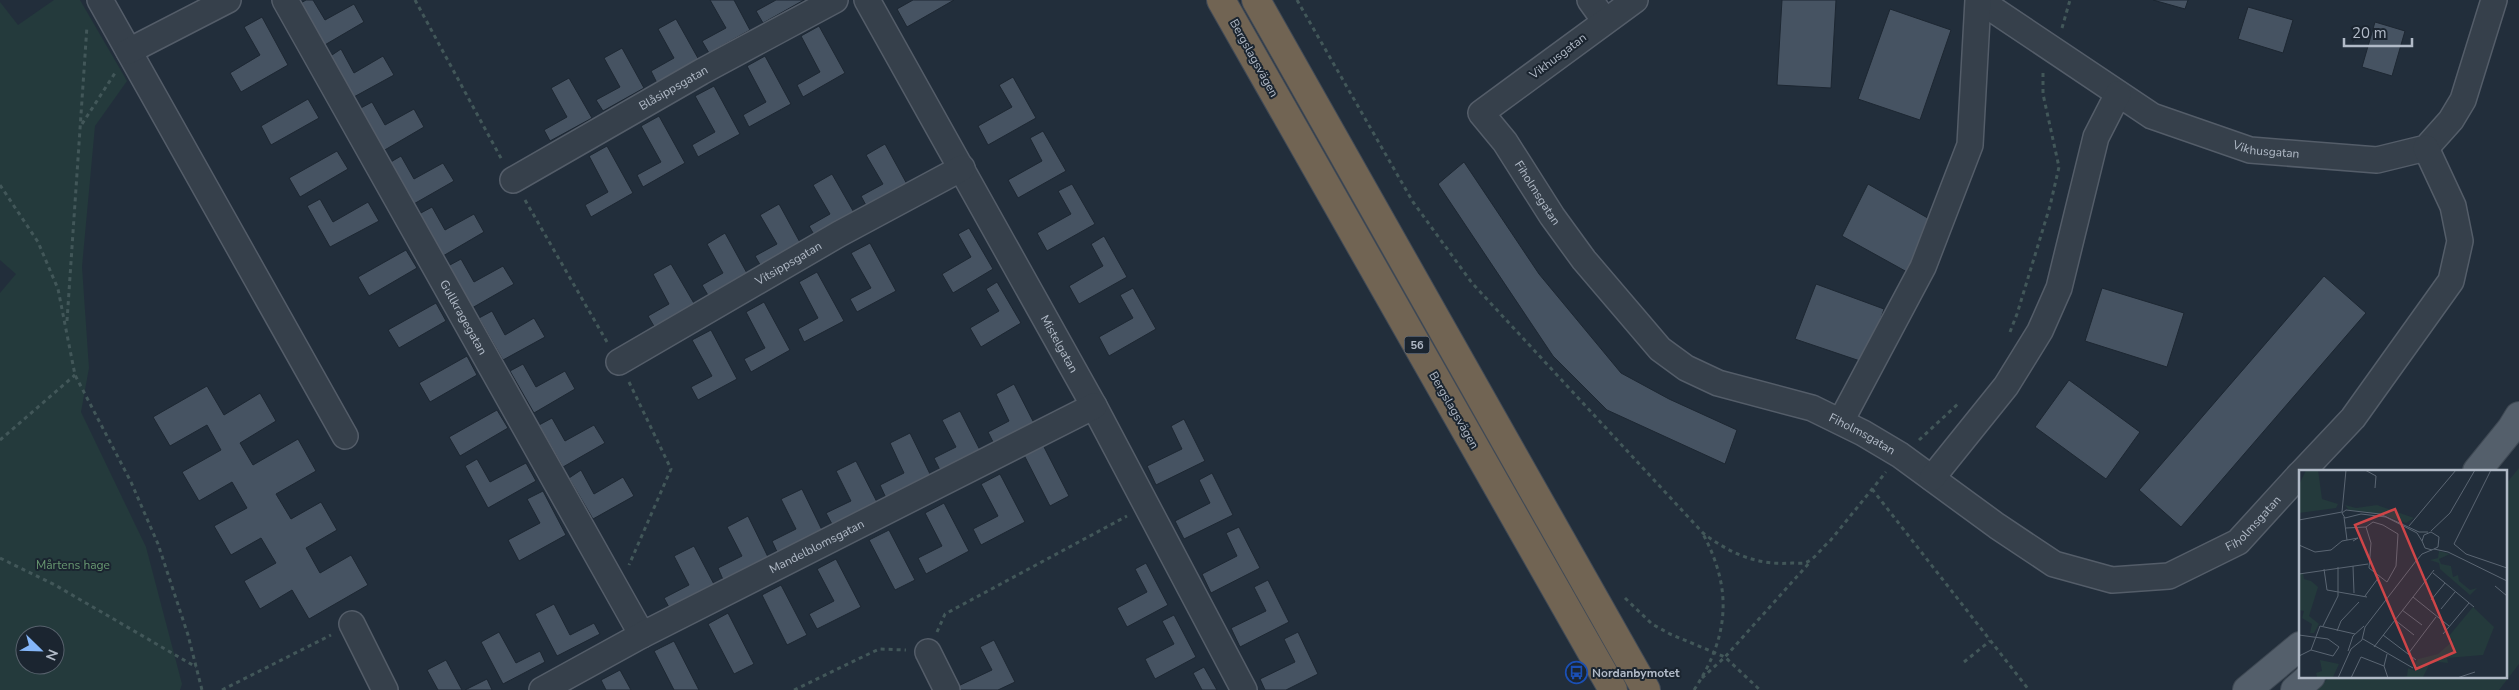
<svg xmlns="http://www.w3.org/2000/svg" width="2519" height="690" viewBox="0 0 2519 690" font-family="'Nunito Sans',sans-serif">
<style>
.green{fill:#243a3c;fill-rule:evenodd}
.building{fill:#465362;stroke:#1d2732}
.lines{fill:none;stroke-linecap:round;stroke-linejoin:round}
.minor-casing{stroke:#545d69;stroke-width:28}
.major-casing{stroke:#3f4954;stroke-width:30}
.highway-casing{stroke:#414a56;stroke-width:30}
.path{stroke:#425759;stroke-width:3;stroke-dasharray:4 4;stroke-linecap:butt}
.minor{stroke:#36404b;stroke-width:25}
.major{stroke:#545f6b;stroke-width:28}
.highway{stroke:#716453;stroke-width:28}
.labels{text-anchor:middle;stroke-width:4;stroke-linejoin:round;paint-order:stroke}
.shield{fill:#1b2530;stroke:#848d9a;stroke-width:1}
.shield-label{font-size:11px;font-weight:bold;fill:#b1bac7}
.street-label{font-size:12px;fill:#b1bac7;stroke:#1b2530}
.park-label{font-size:12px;fill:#689871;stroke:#1b2530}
.poi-label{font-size:12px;font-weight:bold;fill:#b1bac7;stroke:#1b2530;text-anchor:start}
.inset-road{fill:none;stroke:#5b6673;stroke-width:1}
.view{fill:#cf4548;fill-opacity:0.15;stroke:#cf4548;stroke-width:2.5}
.inset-edge{fill:none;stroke:#b1bac7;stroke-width:2.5}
</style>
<rect width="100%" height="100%" fill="#222e3b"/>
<g class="green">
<path d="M54 0H80L127 81 95 126 82 267 89 368 81 412 146 547 182 684 180 690H0V293L16 274 0 260V2L18 25ZM25 635H55V665H25Z"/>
<path d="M2519 468V664L2499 690H2317L2330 676H2505V485Z"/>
</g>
<g class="building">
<path d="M306 0H313L325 20 354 4 364 22 323 46 299 4Z"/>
<path d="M710 0H734L750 30 709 53 702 41 726 28Z"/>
<path d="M776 0H804L763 23 756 11Z"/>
<path d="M913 0H954L907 27 897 9Z"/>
<path d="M1782 0H1836L1831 88 1777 85Z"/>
<path d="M2153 0H2188L2185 9Z"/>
<path d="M2248 7 2293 20 2283 53 2238 39Z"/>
<path d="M1890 9 1951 30 1920 120 1858 99Z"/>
<path d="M262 17 288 65 241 92 230 73 260 55 244 27Z"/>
<path d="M676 19 699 60 657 83 651 71 674 58 658 29Z"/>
<path d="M2375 22 2405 31 2392 76 2362 67Z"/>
<path d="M819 26 845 73 803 97 797 85 820 72 801 36Z"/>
<path d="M622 48 644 88 603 111 596 100 620 87 604 58Z"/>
<path d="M341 49 354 73 383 56 394 75 352 98 329 57Z"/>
<path d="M765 56 791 104 749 127 743 115 766 102 747 66Z"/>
<path d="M1013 77 1036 118 988 145 978 126 1012 107 999 85Z"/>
<path d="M569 78 592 118 550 141 544 130 567 117 551 88Z"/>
<path d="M714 86 740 134 698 157 692 145 715 132 695 96Z"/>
<path d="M308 99 319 118 271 145 261 126Z"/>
<path d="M372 102 385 125 414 109 424 127 383 151 359 109Z"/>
<path d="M659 116 685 163 643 187 637 175 661 162 641 126Z"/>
<path d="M1043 131 1066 171 1018 198 1008 180 1042 161 1030 138Z"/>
<path d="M885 144 908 186 868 209 861 196 883 184 866 155Z"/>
<path d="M607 146 633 193 591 217 585 205 608 192 589 156Z"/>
<path d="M337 151 348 169 300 197 289 178Z"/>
<path d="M401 156 414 179 443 163 454 181 412 205 389 163Z"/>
<path d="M1464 162 1539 274 1621 373 1669 399 1737 430 1725 464 1607 410 1553 356 1438 184Z"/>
<path d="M832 174 856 216 816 238 809 226 830 214 813 185Z"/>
<path d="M1072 184 1095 224 1047 251 1037 233 1071 214 1058 191Z"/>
<path d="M1868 184 1933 221 1907 272 1842 236Z"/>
<path d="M320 199 333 222 368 202 379 221 330 247 307 206Z"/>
<path d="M779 204 802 246 762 268 755 256 777 244 760 215Z"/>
<path d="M432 207 445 230 474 214 484 232 443 256 419 214Z"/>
<path d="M969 228 993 269 953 293 942 274 971 257 958 234Z"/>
<path d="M725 233 748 275 709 297 702 285 723 273 707 244Z"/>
<path d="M1104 236 1127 277 1079 304 1069 286 1103 266 1091 244Z"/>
<path d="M870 243 896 291 857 312 850 299 871 288 851 253Z"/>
<path d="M406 250 417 268 369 296 358 277Z"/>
<path d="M461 259 474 282 503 266 514 284 472 308 448 266Z"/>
<path d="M671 264 695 305 655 328 648 316 669 304 653 274Z"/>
<path d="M817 272 844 321 804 342 798 329 818 318 799 282Z"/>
<path d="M2324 276 2366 313 2181 527 2139 490Z"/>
<path d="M997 282 1021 323 981 347 970 328 999 311 986 289Z"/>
<path d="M1816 284 1884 309 1866 363 1795 339Z"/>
<path d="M1133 288 1156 329 1109 356 1099 337 1133 318 1120 295Z"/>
<path d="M2102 288 2184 313 2167 367 2085 341Z"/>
<path d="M764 302 790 350 751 372 744 359 765 348 746 312Z"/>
<path d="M436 303 446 321 399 348 388 330Z"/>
<path d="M492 311 505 335 534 318 545 337 503 360 479 318Z"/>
<path d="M711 330 737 379 698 400 691 387 712 376 692 340Z"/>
<path d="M467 356 477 375 430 402 419 383Z"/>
<path d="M523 364 536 387 565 371 575 389 534 413 510 371Z"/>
<path d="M2069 380 2140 432 2106 479 2035 427Z"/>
<path d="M1014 384 1035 425 995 446 988 432 1009 421 996 394Z"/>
<path d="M207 386 224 415 260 393 276 421 240 443 253 465 298 439 316 471 276 494 291 519 321 502 337 530 306 548 320 573 351 555 368 585 309 619 292 590 260 609 244 581 276 563 261 538 231 555 214 526 247 508 232 482 199 501 182 472 221 450 207 425 170 446 153 417Z"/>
<path d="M497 410 508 428 460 456 449 437Z"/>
<path d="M960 411 981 452 941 472 934 458 956 447 942 420Z"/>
<path d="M552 418 565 441 594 425 605 443 563 467 539 425Z"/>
<path d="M1184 419 1205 461 1156 485 1147 466 1182 449 1171 426Z"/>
<path d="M910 433 931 476 886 498 880 485 904 473 890 443Z"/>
<path d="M1043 445 1069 496 1050 506 1024 455Z"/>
<path d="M477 459 490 482 526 463 536 481 488 508 465 466Z"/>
<path d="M856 461 878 504 833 526 826 513 851 501 836 471Z"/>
<path d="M581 470 594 494 623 477 634 496 593 519 569 478Z"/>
<path d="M1212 473 1233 515 1184 539 1175 521 1210 503 1199 480Z"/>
<path d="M1000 474 1025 522 981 545 973 529 998 516 981 484Z"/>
<path d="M802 489 823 532 778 554 772 541 796 529 781 499Z"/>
<path d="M543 491 566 535 519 561 508 540 540 523 527 499Z"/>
<path d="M944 503 969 551 926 574 918 558 942 546 925 513Z"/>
<path d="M748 516 769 559 724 582 718 568 742 556 727 527Z"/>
<path d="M1239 527 1260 568 1211 593 1202 574 1237 556 1226 533Z"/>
<path d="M889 530 915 580 895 590 869 540Z"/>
<path d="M694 546 716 588 671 611 664 598 689 585 674 556Z"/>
<path d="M836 559 861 607 817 629 809 614 834 601 817 569Z"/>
<path d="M1146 563 1168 605 1127 627 1117 608 1147 592 1135 569Z"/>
<path d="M1268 580 1289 622 1240 647 1231 628 1266 611 1254 587Z"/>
<path d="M781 585 807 635 787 645 762 595Z"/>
<path d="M554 604 570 635 594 623 600 634 557 656 535 614Z"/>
<path d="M728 613 754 664 734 674 708 624Z"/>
<path d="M1174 615 1196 657 1155 679 1145 659 1174 644 1162 621Z"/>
<path d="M499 632 516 663 540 651 545 662 503 684 481 642Z"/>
<path d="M1298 632 1318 674 1286 690H1265L1260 679 1295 662 1284 639Z"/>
<path d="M994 640 1015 682 998 690H957L956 687 992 670 980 647Z"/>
<path d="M674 641 699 690H674L654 651Z"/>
<path d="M446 660 462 690H438L427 670Z"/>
<path d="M1204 667 1217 690H1202L1193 673Z"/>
<path d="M620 670 631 690H606L601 680Z"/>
<path d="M487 679 492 690H465Z"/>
</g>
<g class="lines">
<defs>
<g id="minor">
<path d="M100 0 345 436"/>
<path id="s1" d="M285 0 642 635"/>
<path id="s2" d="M867 0 1094 406 1244 690"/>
<path d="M1590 0 1605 21"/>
<path id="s3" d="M1635 0 1481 113 1505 142 1552 216 1584 260 1660 349 1686 368 1718 383 1812 408 1863 433 1900 455 1997 526 2054 564 2112 580 2169 576 2238 542 2300 474"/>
<path id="s4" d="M1979 0 2152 116 2250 150 2377 160 2426 148 2451 120 2463 100 2494 0"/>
<path d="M129 51 228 0"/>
<path id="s5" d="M513 180 701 72 835 0"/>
<path id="s6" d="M619 362 839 234 962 168"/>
<path d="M1841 421 1923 267 1970 145 1978 0"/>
<path d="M2303 471 2353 418 2451 281 2460 241 2453 206 2426 148"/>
<path d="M1932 478 2006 386 2040 331 2059 288 2096 137 2118 94"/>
<path d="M352 624 385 690"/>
<path d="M928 652 947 690"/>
<path id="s7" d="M542 690 642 635 1094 406"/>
</g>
<g id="major">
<path d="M2477 471 2511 429 2519 416"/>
<path d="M2247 690 2300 646"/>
<path d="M2295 690 2311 676"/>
</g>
<g id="highway">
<path d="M1221 0 1613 690"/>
<path d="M1256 0 1646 690"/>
</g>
</defs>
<use href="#minor" class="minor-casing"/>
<use href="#major" class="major-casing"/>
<use href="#highway" class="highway-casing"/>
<g class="path">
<path d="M415 0 502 160"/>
<path d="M1297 0 1413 202 1472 283 1703 533C1729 553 1758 566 1792 563 1796 563 1804 564 1807 562 1815 559 1823 546 1830 541"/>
<path d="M2062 28 2070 0"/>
<path d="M82 124 115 73"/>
<path d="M0 185 38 242 58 289 75 375 131 482 158 544 188 635 202 690"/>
<path d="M525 200 607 342"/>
<path d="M67 321 87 26"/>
<path d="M2010 332 2017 314 2050 206 2059 167 2043 94V72"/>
<path d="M629 382 671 469 629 565"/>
<path d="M0 440 75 375"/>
<path d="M1919 440 1960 402"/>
<path d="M1872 489 2029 690"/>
<path d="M1830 541 1886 472"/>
<path d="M0 558 55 585 196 667"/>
<path d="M1625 598 1652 624 1670 634 1725 657 1760 690"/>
<path d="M937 632 945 614 1127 516"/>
<path d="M1964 662 1990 641"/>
<path d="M1702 678 1725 657 1810 562"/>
<path d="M222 690 331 635"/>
<path d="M794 690 879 649 906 650"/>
<path d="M1694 690C1729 637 1733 590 1703 534"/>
</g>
<use href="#minor" class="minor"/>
<use href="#major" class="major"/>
<use href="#highway" class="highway"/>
</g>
<defs>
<symbol id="bus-ring" viewBox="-11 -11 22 22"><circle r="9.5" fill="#1b2530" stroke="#1a4fb4" stroke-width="1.5"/><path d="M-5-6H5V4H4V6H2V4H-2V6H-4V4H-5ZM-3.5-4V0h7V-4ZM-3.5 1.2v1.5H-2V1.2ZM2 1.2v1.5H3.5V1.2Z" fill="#1a4fb4"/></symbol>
</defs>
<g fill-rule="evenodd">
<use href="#bus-ring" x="1564" y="660" width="25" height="25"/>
</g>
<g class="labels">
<rect class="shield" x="1404.5" y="336.5" width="25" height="17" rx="4"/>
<g class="shield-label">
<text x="1417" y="349">56</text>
</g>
<g class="street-label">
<text transform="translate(1558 56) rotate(-37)" y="4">Vikhusgatan</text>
<text transform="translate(1254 58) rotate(61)" y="4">Bergslagsvägen</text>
<text dy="4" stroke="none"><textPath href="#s5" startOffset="185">Blåsippsgatan</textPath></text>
<text dy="4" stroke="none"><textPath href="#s4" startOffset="328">Vikhusgatan</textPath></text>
<text dy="4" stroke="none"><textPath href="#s3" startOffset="289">Fiholmsgatan</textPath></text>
<text dy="4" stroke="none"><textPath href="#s6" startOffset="196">Vitsippsgatan</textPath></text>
<text dy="4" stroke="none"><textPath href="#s1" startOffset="364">Gullkragegatan</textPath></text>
<text dy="4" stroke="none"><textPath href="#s2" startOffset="394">Mistelgatan</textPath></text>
<text transform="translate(1454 410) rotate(60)" y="4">Bergslagsvägen</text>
<text dy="4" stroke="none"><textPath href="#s3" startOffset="709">Fiholmsgatan</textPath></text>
<text dy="4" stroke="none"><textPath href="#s3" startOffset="1159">Fiholmsgatan</textPath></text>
<text dy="4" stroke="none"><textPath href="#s7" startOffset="310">Mandelblomsgatan</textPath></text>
</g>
<g class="park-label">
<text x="73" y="569">Mårtens hage</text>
</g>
<g class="poi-label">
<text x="1592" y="677">Nordanbymotet</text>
</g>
</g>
<g transform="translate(2299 470)">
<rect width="208" height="208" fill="#222e3b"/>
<path d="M7 0H19L23 29 39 34 37 38 0 43V15ZM46 35 57 38 78 35 115 48 107 53 81 44 50 40ZM140 81 151 84 140 89 142 94 152 96 154 107 159 105 160 111 171 120 178 118 171 125 141 99 140 93 131 90 139 88ZM4 103 5 109 12 111 19 117 10 146 20 154 15 163H11L13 154 3 148 5 141 0 140V104ZM174 137 195 157 184 185 148 188 149 193 132 191 124 207 100 208 108 206 109 198 116 201 118 197 115 195 119 189 139 184 154 171 150 166ZM21 190 40 194 34 207H18L17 203 23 201Z" fill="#243a3c"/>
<path class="inset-road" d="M66 0 77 6 76 18M192 0 155 74 167 84 208 98M43 42 47 0M45 47 48 70M0 50 43 42M110 56 157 0M47 58 67 57 72 73 70 98 88 112 97 96 99 64 84 55 74 52 67 57M132 61 151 43 176 0M123 71 118 63 87 47 62 44 46 48 43 43 47 40 81 44 120 62H129M0 75 16 82 32 80 43 71 59 68 54 71M135 79 149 82 208 111M54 96 55 123M25 99 28 120 68 127M134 103 175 137M0 104 69 94M196 116 208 126M66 126 80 107M114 127 150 156M132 130 146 113M142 139 156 122M103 140 123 155M96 150 115 165M24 156 39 126V97M38 161 42 151 60 132M144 164 170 133M0 165 29 169 40 177 34 186 12 180M84 165 117 190M64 169 114 198M75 177 135 100M49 181 54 166 65 156M88 184 85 196 89 208M109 184 137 147M0 186 12 180 21 156 56 164M0 189V208M39 208 52 179 63 170 66 157 117 91 123 84 135 79 139 77 140 67 132 62 125 65 123 71 126 78 133 80M52 208 62 187 85 196M158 208 176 202"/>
<path class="view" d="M96 39 156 182 117 199 56 55Z"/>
<rect width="208" height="208" class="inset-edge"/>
</g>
<g transform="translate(40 650) rotate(113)"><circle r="24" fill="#1b2530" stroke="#57616c"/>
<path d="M0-4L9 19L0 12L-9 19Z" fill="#85b6f8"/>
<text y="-8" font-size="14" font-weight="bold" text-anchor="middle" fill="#b1bac7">N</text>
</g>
<path d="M2344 38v8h68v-8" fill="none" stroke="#b1bac7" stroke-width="2.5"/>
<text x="2352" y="38" font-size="15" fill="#b1bac7" stroke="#1b2530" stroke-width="4" paint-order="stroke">20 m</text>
</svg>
